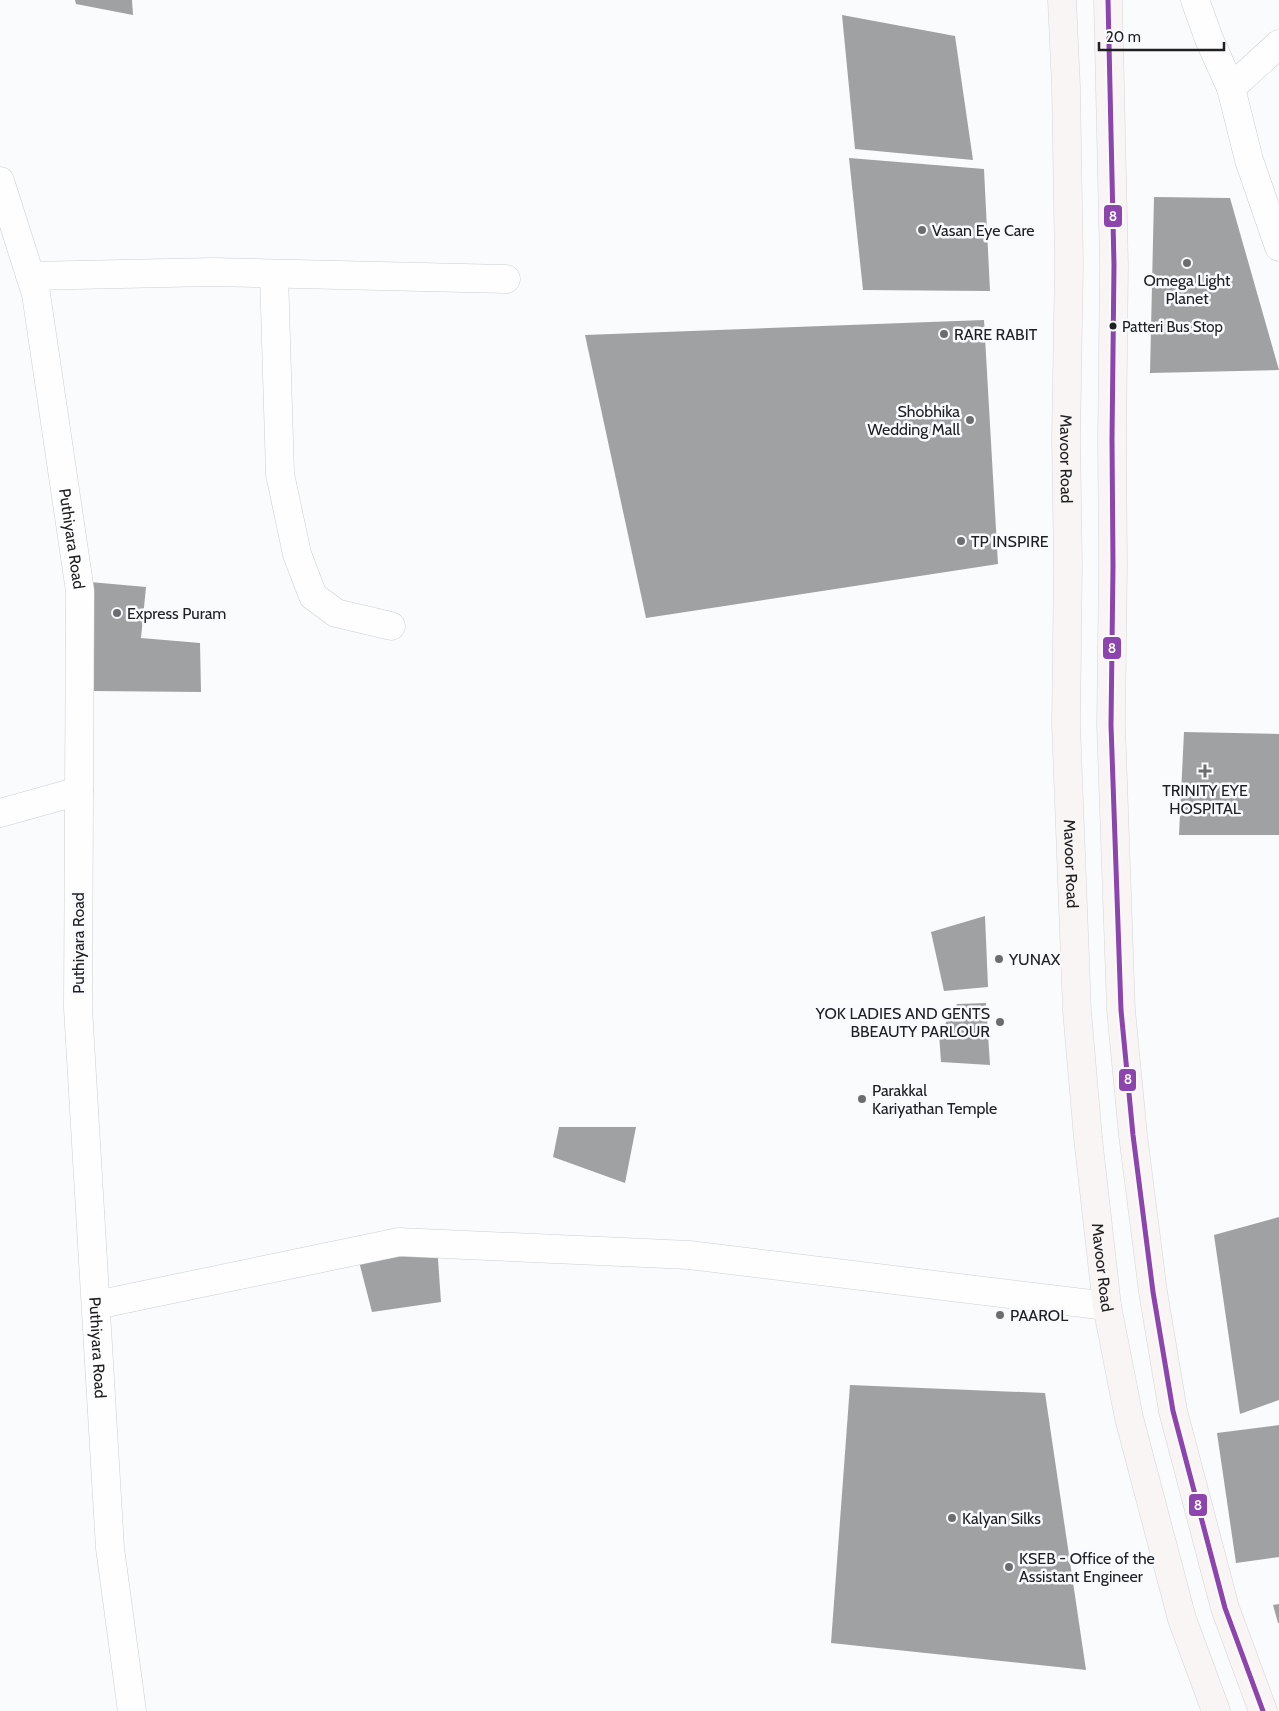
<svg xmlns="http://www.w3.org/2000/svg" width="1279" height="1711" viewBox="0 0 1279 1711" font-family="Cabin,sans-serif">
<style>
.building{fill:#a0a1a3}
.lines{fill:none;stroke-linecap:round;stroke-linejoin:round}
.minor-casing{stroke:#cdced0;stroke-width:29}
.tertiary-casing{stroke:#cdced0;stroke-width:29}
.primary-casing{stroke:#d5d5d7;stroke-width:29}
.minor{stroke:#fefeff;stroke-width:28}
.tertiary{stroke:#fefeff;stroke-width:28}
.primary{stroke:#f8f5f4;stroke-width:28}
.bus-1-casing{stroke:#f9fafe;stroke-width:9}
.bus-1{stroke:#8e44ad;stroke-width:5}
.poi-dot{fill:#6c6d6f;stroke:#f9fafe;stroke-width:2}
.bus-dot{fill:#202023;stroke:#f9fafe;stroke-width:2}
.labels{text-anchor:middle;stroke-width:5;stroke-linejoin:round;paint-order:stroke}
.bus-label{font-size:15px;fill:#202023;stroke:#f9fafe;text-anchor:start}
.poi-label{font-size:16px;fill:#202023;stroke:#f9fafe;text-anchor:start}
.street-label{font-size:16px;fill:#202023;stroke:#f9fafe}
.line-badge{stroke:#f9fafe;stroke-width:2}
.badge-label{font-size:14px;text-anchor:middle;font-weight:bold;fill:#fff}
</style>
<rect width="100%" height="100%" fill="#fafbfd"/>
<g class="building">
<path d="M75 0H132L133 15 76 4Z"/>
<path d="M842 15 955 36 973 160 855 149Z"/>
<path d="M849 158 984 169 990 291 863 290Z"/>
<path d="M1154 197 1230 198 1279 370 1150 373Z"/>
<path d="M984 320 998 564 646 618 585 335Z"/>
<path d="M90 582 146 587 141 638 200 643 201 692 93 691Z"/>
<path d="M1184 732 1279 734V835H1179Z"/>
<path d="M985 916 988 987 944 991 931 932Z"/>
<path d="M986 1003 990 1065 941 1062 939 1034 957 1004Z"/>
<path d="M559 1127H636L625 1183 553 1157Z"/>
<path d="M1279 1217V1400L1240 1414 1214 1235Z"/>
<path d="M437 1245 441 1302 372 1312 356 1250Z"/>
<path d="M850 1385 1045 1393 1086 1670 831 1643Z"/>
<path d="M1279 1425V1557L1236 1563 1217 1433Z"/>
<path d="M1279 1604V1623H1278L1273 1605Z"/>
</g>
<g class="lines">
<defs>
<g id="minor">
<path d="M1195 0 1209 39 1231 88 1249 160 1279 247"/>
<path d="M1231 88 1279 44"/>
<path d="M274 274 280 474 297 554 313 596 336 613 391 626"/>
<path d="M30 276 213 272 506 279"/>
<path d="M0 813 79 791"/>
<path d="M96 1305 399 1242 689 1255 1107 1306"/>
</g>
<g id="tertiary">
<path id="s1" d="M0 181 36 294 80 591 78 1008 110 1548 132 1711"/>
</g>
<g id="primary">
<path id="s2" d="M1062 0 1066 87 1069 264 1066 438 1068 565 1066 724 1077 1011 1088 1138 1107 1306 1129 1418 1182 1619 1216 1711"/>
<path d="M1108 0 1114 265 1112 439 1113 566 1111 725 1121 1010 1133 1135 1153 1292 1173 1411 1225 1608 1263 1711"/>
</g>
</defs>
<use href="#minor" class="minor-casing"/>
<use href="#tertiary" class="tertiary-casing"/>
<use href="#primary" class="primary-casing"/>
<use href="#minor" class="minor"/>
<use href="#tertiary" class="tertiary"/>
<use href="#primary" class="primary"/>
<defs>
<path id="bus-1" d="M1108 0 1114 265 1112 439 1113 566 1111 725 1121 1010 1133 1135 1153 1292 1173 1411 1225 1608 1263 1711"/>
</defs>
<use href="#bus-1" class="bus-1-casing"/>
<use href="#bus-1" class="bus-1"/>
</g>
<g class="poi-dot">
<circle cx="922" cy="230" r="5"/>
<circle cx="1187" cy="263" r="5"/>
<circle cx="944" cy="334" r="5"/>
<circle cx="970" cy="420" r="5"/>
<circle cx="961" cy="541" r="5"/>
<circle cx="117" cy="613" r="5"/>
<path d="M1202.5 763.5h5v5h5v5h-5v5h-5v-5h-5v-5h5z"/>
<circle cx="999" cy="959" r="5"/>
<circle cx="1000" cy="1022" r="5"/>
<circle cx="862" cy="1099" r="5"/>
<circle cx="1000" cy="1315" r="5"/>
<circle cx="952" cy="1518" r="5"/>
<circle cx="1009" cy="1567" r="5"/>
</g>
<circle class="bus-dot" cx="1113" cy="326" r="4.5"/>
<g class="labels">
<g class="bus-label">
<text x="1122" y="332">Patteri Bus Stop</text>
</g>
<g class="poi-label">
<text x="932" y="236">Vasan Eye Care</text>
<text x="1187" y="286" text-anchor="middle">Omega Light<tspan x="1187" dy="18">Planet</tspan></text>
<text x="954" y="340">RARE RABIT</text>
<text x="960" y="417" text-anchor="end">Shobhika<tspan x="960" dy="18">Wedding Mall</tspan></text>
<text x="971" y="547">TP INSPIRE</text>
<text x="127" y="619">Express Puram</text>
<text x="1205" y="796" text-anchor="middle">TRINITY EYE<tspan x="1205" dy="18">HOSPITAL</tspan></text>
<text x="1009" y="965">YUNAX</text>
<text x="990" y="1019" text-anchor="end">YOK LADIES AND GENTS<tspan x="990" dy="18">BBEAUTY PARLOUR</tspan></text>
<text x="872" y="1096">Parakkal<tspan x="872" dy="18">Kariyathan Temple</tspan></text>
<text x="1010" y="1321">PAAROL</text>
<text x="962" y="1524">Kalyan Silks</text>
<text x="1019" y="1564">KSEB - Office of the<tspan x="1019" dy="18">Assistant Engineer</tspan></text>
</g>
<g class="street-label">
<text dy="6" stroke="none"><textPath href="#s2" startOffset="459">Mavoor Road</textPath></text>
<text dy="6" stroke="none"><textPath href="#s1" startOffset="366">Puthiyara Road</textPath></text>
<text dy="6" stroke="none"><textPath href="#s2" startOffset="864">Mavoor Road</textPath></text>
<text transform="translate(78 943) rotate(-90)" y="6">Puthiyara Road</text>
<text dy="6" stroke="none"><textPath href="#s2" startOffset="1269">Mavoor Road</textPath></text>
<text dy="6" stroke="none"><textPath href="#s1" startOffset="1176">Puthiyara Road</textPath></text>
</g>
</g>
<g class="line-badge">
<rect x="1103" y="204" width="20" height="24" rx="5" fill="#8e44ad"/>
<rect x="1102" y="636" width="20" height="24" rx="5" fill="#8e44ad"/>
<rect x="1118" y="1068" width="19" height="24" rx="5" fill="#8e44ad"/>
<rect x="1188" y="1493" width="20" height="24" rx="5" fill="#8e44ad"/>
</g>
<g class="badge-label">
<text x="1113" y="221">8</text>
<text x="1112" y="653">8</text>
<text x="1128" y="1084">8</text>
<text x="1198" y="1510">8</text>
</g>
<path d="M1099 42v8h125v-8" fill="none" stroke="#202023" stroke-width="2.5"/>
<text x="1106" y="42" font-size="15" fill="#202023" stroke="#f9fafe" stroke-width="4" paint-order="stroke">20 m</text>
</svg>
